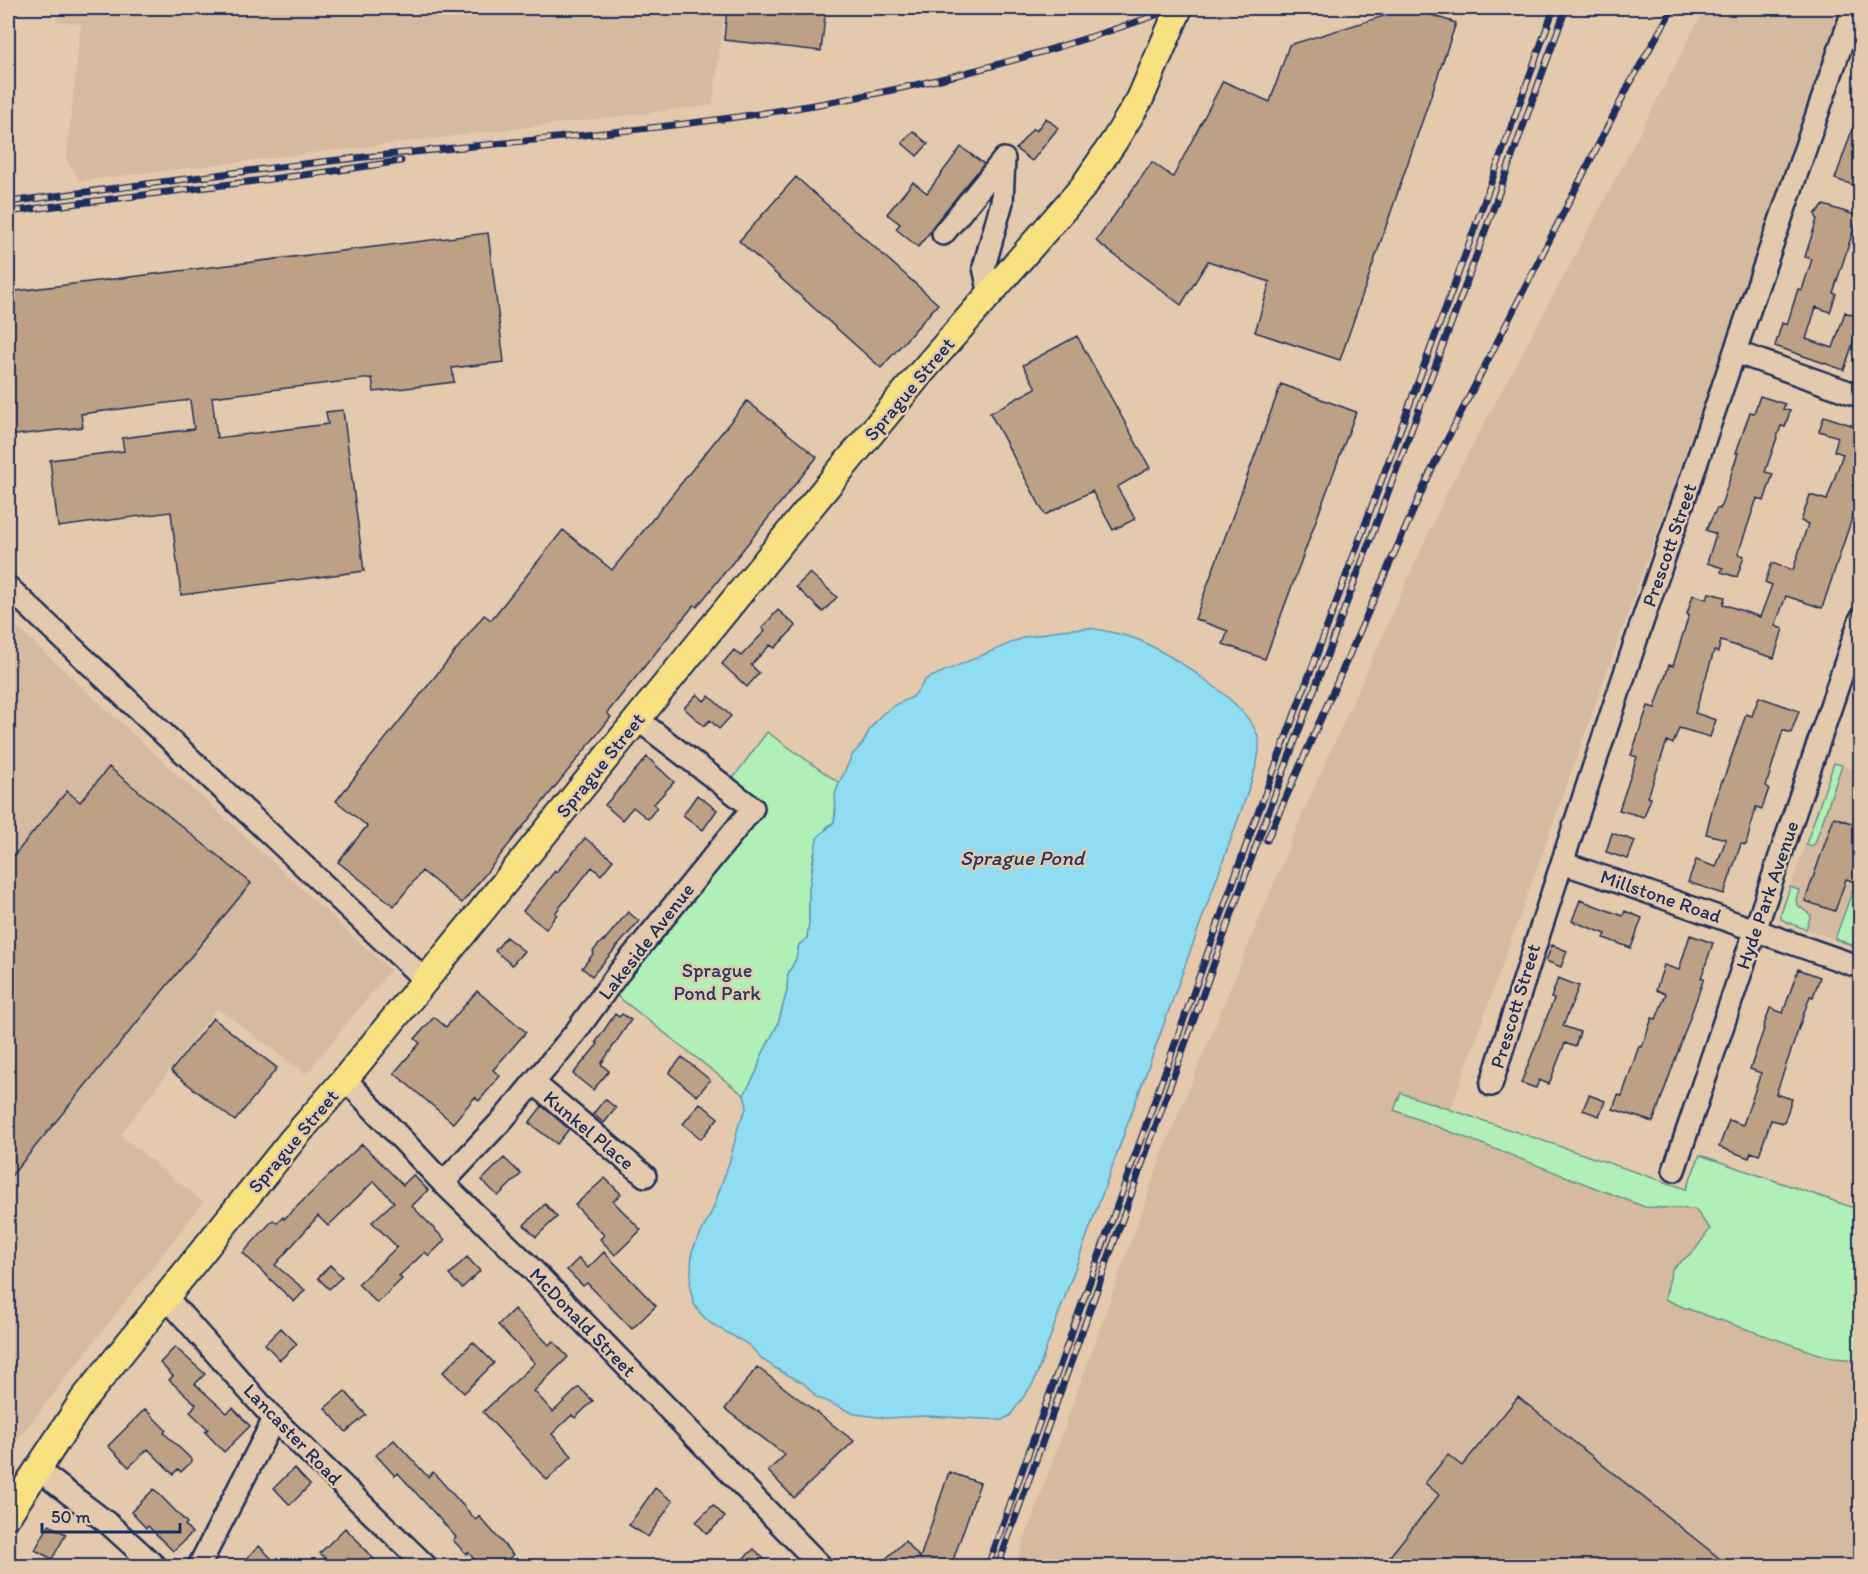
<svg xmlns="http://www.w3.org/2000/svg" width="1868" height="1574" font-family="Itim,sans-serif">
<rect width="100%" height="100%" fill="#e4c9ac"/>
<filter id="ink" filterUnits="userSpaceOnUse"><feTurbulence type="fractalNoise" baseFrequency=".0167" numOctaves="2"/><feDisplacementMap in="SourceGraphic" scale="12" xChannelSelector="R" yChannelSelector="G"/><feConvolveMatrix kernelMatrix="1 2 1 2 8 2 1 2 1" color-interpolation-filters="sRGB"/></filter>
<g filter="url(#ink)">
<path fill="#d5ba9f" d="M58 8H725L713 105 80 181 66 159 81 24 57 21Z
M1705 8H1844L1451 1109 1686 1189 1700 1155 1860 1209V1566H1015L1164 1149 1302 815 1446 494 1601 207Z
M8 619 390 970 306 1074 217 1008 120 1135 203 1202 8 1452Z
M1834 763 1860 772V948L1788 923 1781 919V914Z"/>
<path fill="#b0f0b7" stroke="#66908a" stroke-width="1.5" d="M767 732 839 783C835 796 836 809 834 822L827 827 814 853 809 889V923L807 938 799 945 796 959 788 974 787 991 778 1024 761 1057 757 1071 744 1095 616 995 764 807 731 781Z
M1834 763 1842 765 1815 843 1812 846 1806 844Z
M1790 887 1799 890 1796 900 1797 905 1811 915 1806 929 1788 923 1781 919V914Z
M1852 892 1860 895V948L1835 939Z
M1401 1093 1686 1189 1700 1155 1860 1210V1360L1833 1358 1816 1353 1685 1308 1665 1299 1672 1269 1695 1250 1710 1229 1695 1209 1645 1207 1394 1110Z"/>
<path fill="#90dcf1" stroke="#6197b6" stroke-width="1.5" d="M1090 628C1107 631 1123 634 1139 640 1171 655 1253 704 1259 741 1261 758 1249 787 1244 803L1034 1382 1010 1416 1002 1420 926 1416 886 1418 855 1414 816 1397 805 1384 775 1368 762 1359 749 1345 710 1323 700 1313 694 1304 690 1288 692 1251 713 1209 730 1160 739 1124 747 1107 744 1095 757 1071 761 1057 778 1024 787 991 788 974 796 959 799 945 807 938 809 923V889L817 838 834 822 836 811 835 794 839 783 853 754 863 743 870 729 881 715 897 704 913 697 926 679 1025 637C1036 636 1045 633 1055 631 1067 629 1079 629 1090 628Z"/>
<path fill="#bea184" stroke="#1b2f5e" stroke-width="1.5" d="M727 8H826L821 51 724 40Z
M1410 8 1456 23 1340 360 1255 332 1270 282 1208 261 1181 305 1096 241 1152 162 1173 177 1223 81 1270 102 1289 45Z
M1858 113 1860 114V187L1835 179Z
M1046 118 1058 128 1032 161 1016 149 1033 128 1036 131Z
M913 131 928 144 917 156 902 143Z
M961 147 984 164 933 226 930 232 918 247 896 229 900 224 887 214 913 182 927 193Z
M796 177 938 304 881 368 739 241Z
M1824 205 1858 216 1833 293 1836 294 1830 312 1816 307 1806 339 1833 348 1845 312 1860 318V336L1856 334 1844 370 1775 346 1782 323 1787 325 1798 289 1802 290 1812 259 1805 257 1817 219 1815 214Z
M488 233 504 362 452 368 454 382 374 392 372 378 212 397 217 438 328 424 326 412 343 410 364 571 181 595 171 512 58 527 50 460 124 451 122 438 194 429 190 400 81 414 83 427 8 436V292Z
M1077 336 1150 468 1117 487 1135 519 1113 530 1092 491 1045 515 990 413 1036 388 1023 365Z
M1281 384 1356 412 1265 659 1223 644 1228 631 1195 619Z
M1760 396 1785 404 1783 409 1790 411 1785 427 1781 426 1765 472 1773 474 1764 501 1757 498 1738 554 1744 556 1737 577 1721 572 1723 568 1707 563 1716 534 1706 530 1717 508 1720 509 1738 453H1736L1750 412 1754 413Z
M747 401 817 457 697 607 694 605 607 713 611 717 462 903 422 871 394 906 338 862 367 826 336 801 484 615 491 620 563 530 612 570Z
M1824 416 1860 428V494L1822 608 1786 596 1775 626 1783 629 1774 658 1721 641 1718 652 1714 651 1695 713 1716 720 1710 737 1679 728 1673 744 1667 741 1648 797 1651 798 1644 817 1619 810 1637 757 1631 755 1648 706 1655 708 1669 665 1673 666 1689 615 1687 614 1693 595 1707 599 1709 593 1725 597 1723 604 1760 617 1772 585 1765 582 1772 563 1793 570 1808 524 1801 521 1810 495 1827 500 1843 454 1834 451 1838 437 1819 431Z
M810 573 837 597 823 612 796 587Z
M778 610 796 626 775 648 770 645 751 665 759 673 747 687 722 664 734 650 741 656 765 631 762 628Z
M697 694 704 701 709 696 731 716 719 729 710 720 704 726 684 708Z
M1759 697 1799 711 1791 733 1783 730 1766 786 1769 788 1762 809 1756 807 1746 845 1741 844 1724 894 1688 882 1696 860 1716 867 1726 839 1706 834 1714 802 1722 781H1723L1746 714 1752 716Z
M647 757 674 782 654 804 657 807 648 819 633 807 622 820 605 805Z
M109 767 251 883 8 1180V863L67 791 80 802Z
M697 795 717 810 703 830 683 815Z
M1834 817 1860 826V884L1846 879 1835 911 1805 901Z
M1612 833 1635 841 1628 859 1606 852Z
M585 838 613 860 601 875 592 867 555 913 557 914 546 929 523 911 555 871 557 872Z
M1580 900 1623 916 1625 911 1642 918 1631 948 1604 938 1606 934 1572 921Z
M628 912 639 921 592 976 582 968 594 953 593 951 603 940 604 941Z
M1690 935 1713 943 1701 978H1704L1653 1122 1613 1109 1618 1095 1622 1096 1639 1046 1642 1047 1652 1018 1656 1019 1666 994 1656 990 1664 965 1679 970Z
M506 937 524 951 512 965 495 951Z
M1552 945 1567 951 1561 967 1546 961Z
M1798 969 1820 977 1813 997 1810 996 1776 1094 1792 1099 1784 1123 1771 1120 1759 1155 1751 1152 1749 1158 1719 1147 1729 1120 1743 1125 1761 1073 1750 1069 1764 1029 1763 1028 1770 1008 1783 1013Z
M1558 978 1579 986 1563 1026 1580 1032 1575 1047 1565 1043 1549 1084 1539 1080 1536 1088 1521 1083 1550 1009 1554 999 1551 998Z
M477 991 526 1032 493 1070 500 1076 479 1101 475 1097 453 1123 394 1073 420 1043 415 1039 434 1017 446 1027Z
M615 1014 619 1017 622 1014 631 1020 601 1064 609 1071 593 1090 573 1074 598 1044 596 1042Z
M213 1018 277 1068 235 1121 171 1071Z
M682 1057 710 1080 697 1096 669 1073Z
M1589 1095 1605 1101 1599 1116 1583 1110Z
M605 1099 616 1108 604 1123 593 1114Z
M700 1103 718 1118 701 1139 683 1124Z
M542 1106 569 1129 557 1144 529 1123Z
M362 1144 403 1185 413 1175 428 1190 412 1206 445 1240 429 1256 425 1252 399 1276 402 1279 377 1303 358 1284 397 1247 372 1222 394 1202 374 1181 328 1226 318 1216 275 1265 305 1290 294 1302 243 1253 273 1220 277 1223 283 1217 284 1219Z
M504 1158 521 1174 498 1196 482 1180Z
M605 1178 621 1194 613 1201 641 1230 615 1255 600 1239 604 1235 575 1205Z
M545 1204 557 1217 536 1237 524 1225Z
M604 1252 656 1306 632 1329 587 1283 583 1286 567 1270 579 1258 588 1268Z
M467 1257 480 1271 462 1288 449 1275Z
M330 1265 342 1277 329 1289 318 1278Z
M514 1309 549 1345 553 1341 568 1357 534 1391 553 1412 579 1387 593 1401 575 1418 572 1415 552 1434 572 1456 547 1480 483 1412 535 1363 498 1325Z
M281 1328 297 1344 280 1360 265 1344Z
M473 1342 494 1363 464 1393 443 1372Z
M175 1347 205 1374 195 1384 227 1413 233 1408 250 1426 224 1452 205 1432 208 1429 190 1412 196 1404 169 1380 173 1376 160 1363Z
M757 1367 854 1441 794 1498 768 1471 785 1455 725 1409Z
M345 1391 366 1415 346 1432 325 1408Z
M1518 1397 1729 1566H1382L1439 1495 1425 1483 1448 1455 1462 1466Z
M145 1409 166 1430 164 1433 191 1459 192 1461 181 1472 178 1469 173 1474 148 1449 129 1467 108 1446Z
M394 1440 428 1477 433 1472 476 1520 479 1516 513 1555 500 1566H480L468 1552 466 1554 453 1540 456 1537 398 1473 395 1476 376 1455Z
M294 1468 310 1485 290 1505 274 1488Z
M949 1472 980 1483 951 1566H878L905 1541 920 1558Z
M655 1488 673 1501 648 1537 629 1525Z
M154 1489 187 1523 185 1525 192 1533 173 1551 148 1526 146 1528 131 1512Z
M713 1505 725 1517 707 1534 696 1522Z
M49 1525 66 1534 52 1559 35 1550Z
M345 1528 362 1545 361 1546 381 1566H333L320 1553Z
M259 1546 279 1566H238Z
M754 1549 771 1566H735Z"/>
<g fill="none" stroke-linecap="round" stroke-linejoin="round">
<g stroke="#1b2f5e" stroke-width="26">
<path id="minor" d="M943 234 1004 159 1002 202 984 267 990 295
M1735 352 1860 396
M8 587 425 980
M1562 863C1662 896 1761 933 1860 967
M345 1079 443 1183 526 1263 821 1566
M534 1083 645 1176
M1491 1085C1604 723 1730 366 1854 8
M1674 1170 1860 620
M443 1183 504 1118 575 1033 617 975 753 808 637 719
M165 1296 274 1419 426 1566
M37 1469 110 1525 155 1566
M199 1566 274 1419"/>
</g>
<g stroke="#1b2f5e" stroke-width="30">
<path id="major" d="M8 1515 83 1400 293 1139 345 1079 787 535 919 375 1083 187 1115 140 1140 99 1179 8"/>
</g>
<use href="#minor" stroke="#e4c9ac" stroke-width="21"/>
<use href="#major" stroke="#f9e181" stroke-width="26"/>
<g stroke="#1b2f5e" stroke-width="7">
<path id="rail" d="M8 202C130 187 252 169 375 156 543 138 712 127 878 93 979 72 1079 43 1176 8
M8 212 327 172 401 161
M1267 840 1430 473 1629 85 1673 8
M988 1566 1252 829 1457 277 1554 8
M998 1566 1261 832 1467 281 1566 8"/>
</g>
<use href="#rail" stroke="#e4c9ac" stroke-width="4.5" stroke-dasharray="14" stroke-linecap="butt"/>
</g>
</g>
<g text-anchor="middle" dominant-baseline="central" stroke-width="5" stroke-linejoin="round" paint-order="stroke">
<g font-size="20" fill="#1b2f5e" stroke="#e4c9ac">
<text transform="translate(909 389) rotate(-50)">Sprague Street</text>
<text transform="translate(1669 545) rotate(-71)">Prescott Street</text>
<text transform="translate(600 765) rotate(-51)">Sprague Street</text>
<text transform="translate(1767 895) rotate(-71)">Hyde Park Avenue</text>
<text transform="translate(1661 896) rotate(19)">Millstone Road</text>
<text transform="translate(646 941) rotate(-52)">Lakeside Avenue</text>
<text transform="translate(1515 1006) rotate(-73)">Prescott Street</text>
<text transform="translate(589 1130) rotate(40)">Kunkel Place</text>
<text transform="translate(293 1141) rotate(-50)">Sprague Street</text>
<text transform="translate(583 1322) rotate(46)">McDonald Street</text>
<text transform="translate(293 1434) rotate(46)">Lancaster Road</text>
</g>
<g font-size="20" fill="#223962" stroke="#e4c9ac">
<text x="717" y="970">Sprague<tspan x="717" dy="23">Pond Park</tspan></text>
</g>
<g font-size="21" font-style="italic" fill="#213865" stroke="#e4c9ac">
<text x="1022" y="857">Sprague Pond</text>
</g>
</g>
<rect width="1868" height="1574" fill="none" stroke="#e4c9ac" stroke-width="30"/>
<rect x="15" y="15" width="1838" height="1544" fill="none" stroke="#1b2f5e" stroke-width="2" filter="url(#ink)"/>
<path d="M42 1523v9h138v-9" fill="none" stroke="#1b2f5e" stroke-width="3"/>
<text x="51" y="1523" font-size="18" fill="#1b2f5e" stroke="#e4c9ac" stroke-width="4.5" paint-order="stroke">50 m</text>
</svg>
